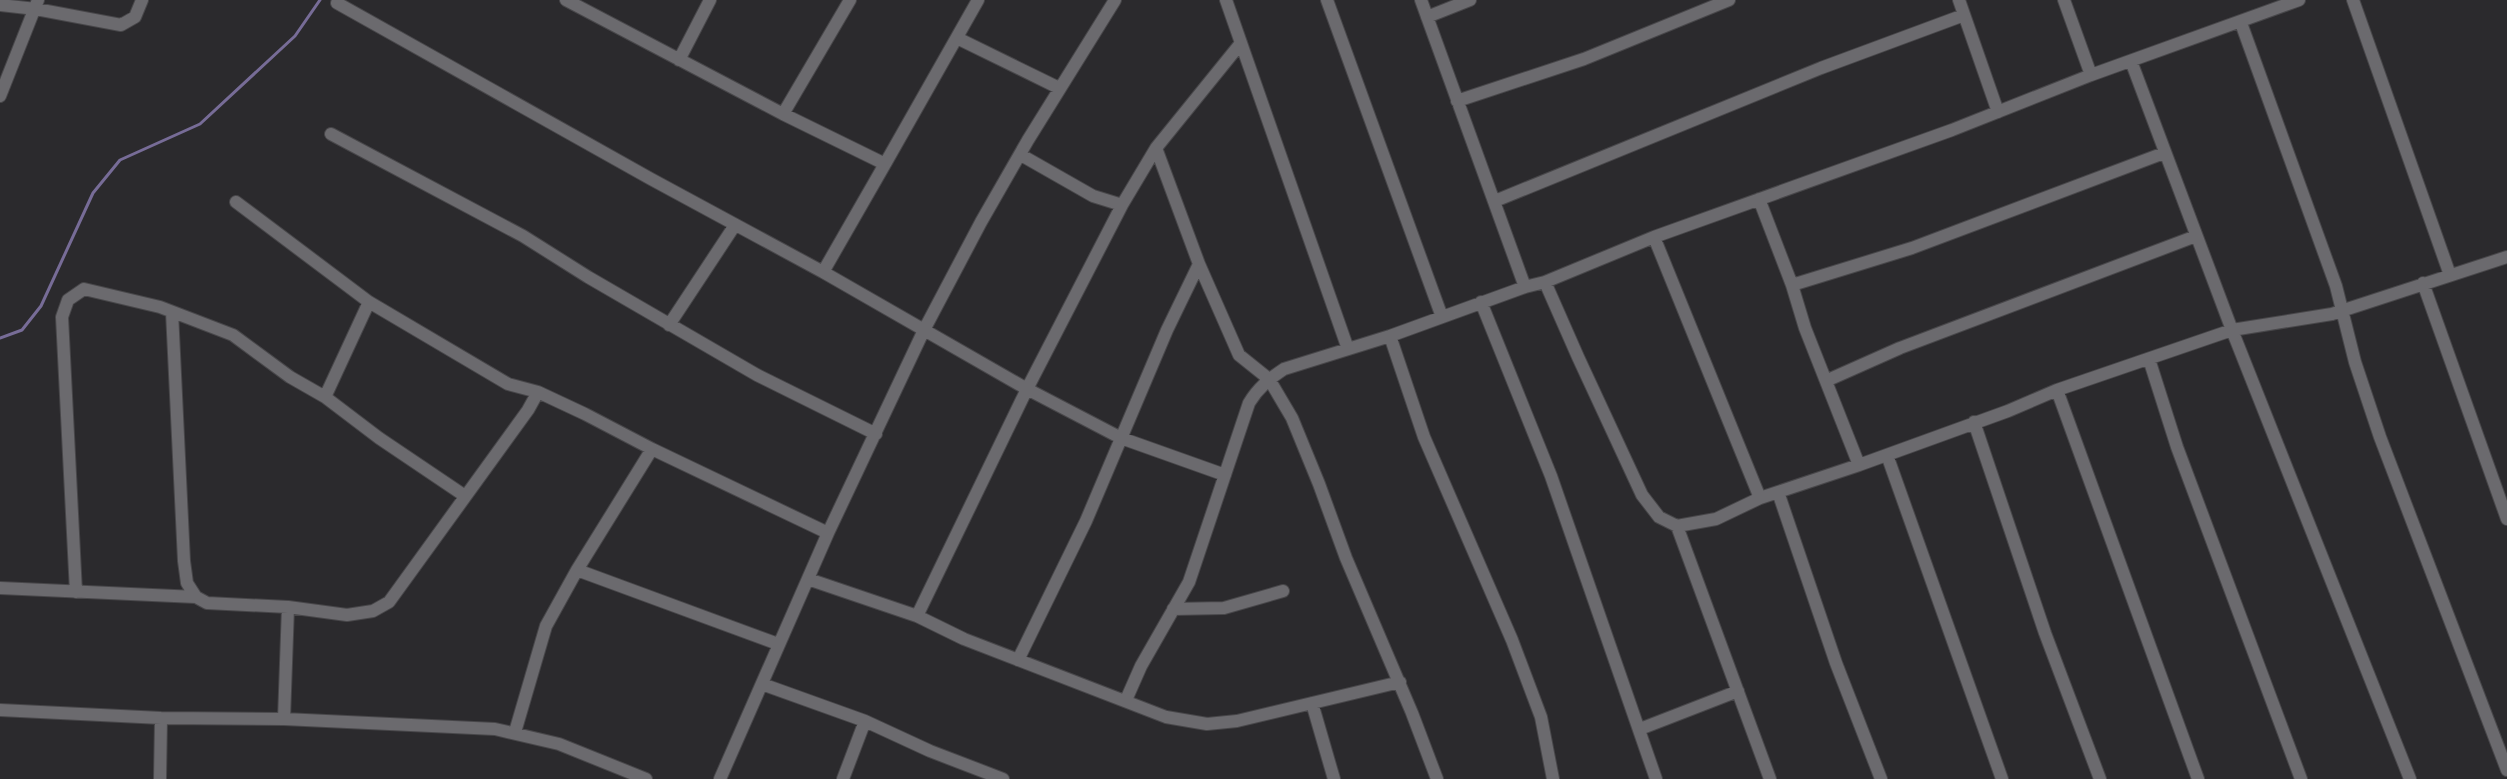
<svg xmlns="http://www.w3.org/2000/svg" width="2507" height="779" font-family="Cabin,sans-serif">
<rect width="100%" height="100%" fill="#2b2a2d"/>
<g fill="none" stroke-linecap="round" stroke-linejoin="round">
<path stroke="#776c97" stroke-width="3" d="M0 338 22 330 41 306 93 193 120 160 200 124 295 36 320 0"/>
<g stroke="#48474a" stroke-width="14">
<path id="street" d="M566 0 783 114 885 164 823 272
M1226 0 1348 349
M1327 0 1442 317
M1421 0 1525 287
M1959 0 1998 112
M2064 0 2091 75
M2353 0 2450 275
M337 3 651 179 823 272 1027 389 1121 438 1225 475
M0 5 36 9 121 25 135 17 142 0
M1427 17 1470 0
M2241 23 2336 286 2355 362 2380 437 2507 770
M957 38 1059 88
M1241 43 1156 148 1199 264 1239 355 1269 379 1292 418 1319 484 1346 558 1412 713 1437 779
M679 60 710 0
M0 96 38 0
M1457 101 1584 59 1729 0
M783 114 850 0
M331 134 523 236 588 277 757 375 876 434
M1021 155 1093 196 1122 205
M885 164 978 0
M1759 199 1792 285 1805 328 1859 465
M1495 201 1821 68 1964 15
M236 202 369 302 508 384 538 392 585 414 652 449 828 533
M1654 237 1760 498
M1545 282 1578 357 1642 495 1659 517 1677 526 1716 519 1760 498 1859 465 2008 411 2057 390 2232 330 2131 61
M2423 283 2507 519
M1792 285 1912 248 2164 153
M1481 302 1551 476 1656 779
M172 312 184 561 187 583 196 597 207 603 288 607 347 615 373 611 389 602 528 410 538 392
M669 325 735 225
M1390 336 1424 437 1512 640 1541 717 1553 779
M2149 359 2177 447 2301 779
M1828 380 1900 348 2196 236
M2057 390 2198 779
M325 397 369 302
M1974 422 2045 633 2100 779
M1887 455 2002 779
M1778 492 1836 663 1881 779
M1677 526 1770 779
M577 570 778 644
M808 579 917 616 964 639 1166 717 1207 724 1237 721 1400 682
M0 588 196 597
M76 592 62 317 68 300 84 289 160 307 233 335 290 377 325 397 379 438 465 496
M1173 609 1224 608 1283 591
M917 616 1027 389 1122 205 1156 148
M1018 660 1086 521 1167 330 1199 264
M762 684 865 721 930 751 1003 779
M1126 700 1141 666 1189 582 1249 403C1258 388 1269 379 1284 369L1390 336 1525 287 1545 282 1654 237 1952 130 2091 75 2299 0
M1312 703 1334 779
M0 710 161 718 284 719 495 729 559 744 646 779
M284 719 288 607
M1640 729 1738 691
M515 732 546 626 577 570 652 449
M160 779 161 718
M720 779 828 533 924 330 981 222 1028 140 1115 0
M843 779 865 721
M2410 779 2232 330 2332 314 2507 257"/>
</g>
<use href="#street" stroke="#6b6a6e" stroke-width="12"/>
</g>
</svg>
